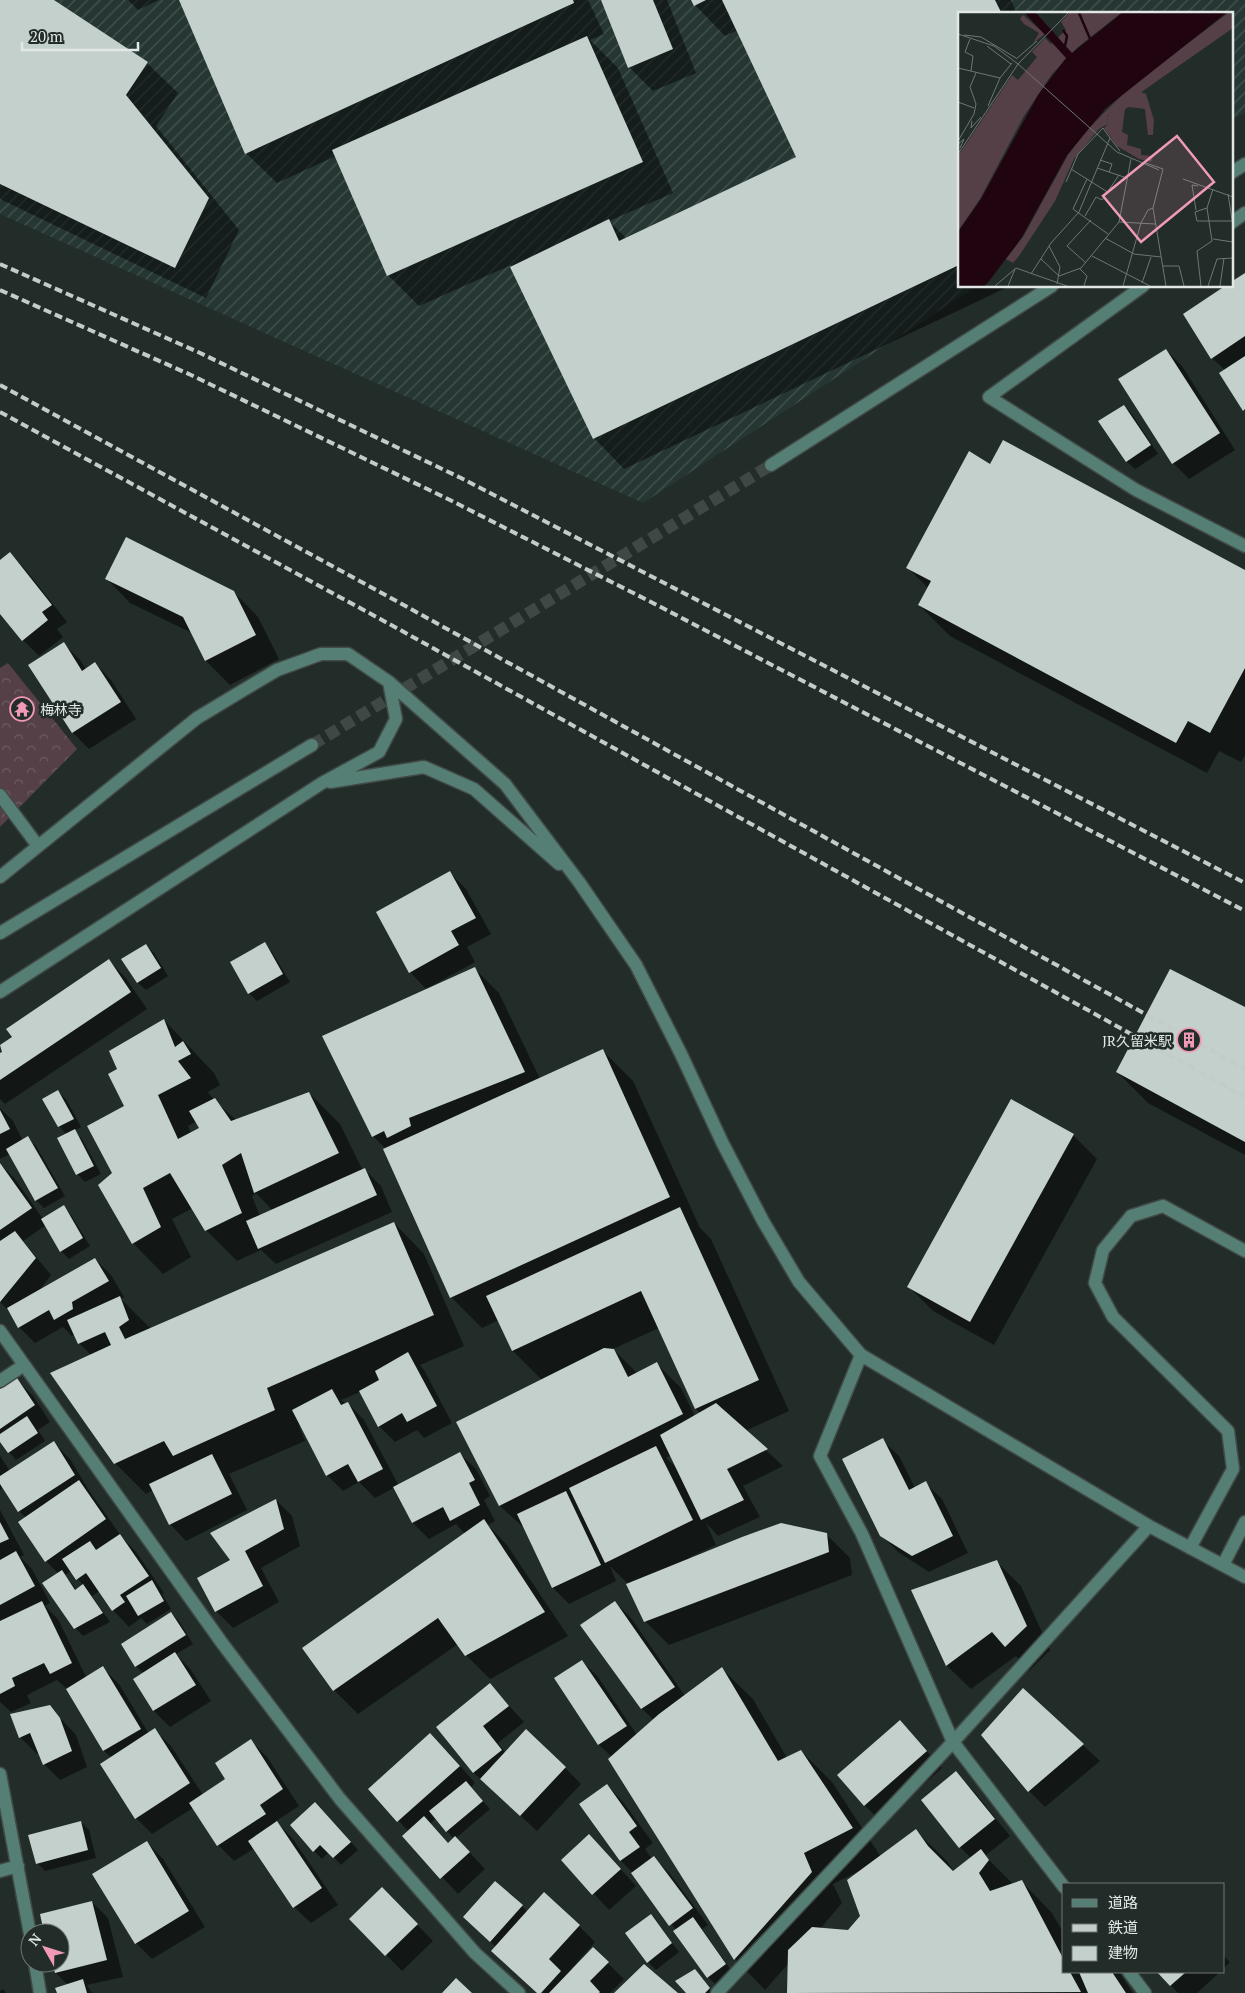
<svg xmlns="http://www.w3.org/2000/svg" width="1245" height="1993" font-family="'PT Serif','Noto Sans JP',serif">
<defs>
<pattern id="industrial-furrows" width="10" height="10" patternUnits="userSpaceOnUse" patternTransform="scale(1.25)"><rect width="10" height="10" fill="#263733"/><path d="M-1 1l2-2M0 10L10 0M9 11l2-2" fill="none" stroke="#455451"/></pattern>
<pattern id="forest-crowns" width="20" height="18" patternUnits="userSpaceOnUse" patternTransform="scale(1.25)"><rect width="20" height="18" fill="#564047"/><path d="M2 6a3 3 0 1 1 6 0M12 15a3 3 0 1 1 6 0" fill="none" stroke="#6e5c62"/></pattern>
</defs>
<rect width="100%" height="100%" fill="#222c29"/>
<path fill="url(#industrial-furrows)" d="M0 0H1245V112L1231 121V14H959V286H977L643 503 0 214Z"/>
<path fill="url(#forest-crowns)" d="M8 663 77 749 0 827V668Z"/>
<path fill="#0007" fill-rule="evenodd" d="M0 0H51L147 63 178 93 156 126 239 230 206 298 0 199Z
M128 0H159L138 10Z
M180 0H588L604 34 590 40 618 68 673 193 609 221 627 239 798 158 738 30 725 36 695 5 692 0H1011L1017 14H959V286H1010L624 469 594 438 511 265 419 306 388 275 336 156 277 183 246 153Z
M602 0H667L696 73 653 91 629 67Z
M1245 274V411L1225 370 1212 358 1231 286Z
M1166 350 1182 366 1235 450 1189 479 1173 463Z
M1124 406 1132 414 1158 454 1135 469 1127 462Z
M991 465 1245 571V755L1241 762 1219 751 1207 773 950 636 919 605 928 588 908 568Z
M10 554 26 570 67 622 57 629 63 637 39 656 23 640 0 612V562Z
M107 579 234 592 258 617 279 659 230 685 206 661 192 633 130 603Z
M64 644 80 660 86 669 95 663 111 680 136 719 89 749 73 733 30 665Z
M450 873 466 889 491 934 467 947 475 962 426 989 410 972Z
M264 944 272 952 290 982 257 1001 249 993Z
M146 945 154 953 168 976 146 990 138 983Z
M109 961 125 977 147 1009 5 1104 0 1099V1054L4 1052 0 1046 14 1037Z
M475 969 499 993 540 1079 602 1050 633 1081 700 1228 711 1239 789 1411 745 1431 783 1466 743 1486 760 1517 718 1536 706 1523 716 1545 690 1557 691 1559 826 1534 850 1558 852 1575 669 1645 645 1621 628 1584 610 1566 616 1581 569 1604 553 1588 525 1529 500 1506 458 1422 542 1380 513 1351 499 1320 482 1328 451 1297 386 1149 373 1136ZM659 1328 696 1409 700 1413 695 1416 681 1388 657 1364 637 1373 613 1349ZM671 1455 677 1468 666 1458Z
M1245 1009V1155L1148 1103 1117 1072Z
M164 1020 214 1073 220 1085 208 1092 214 1100 236 1120 309 1093 340 1124 363 1171 365 1170 381 1186 392 1212 276 1264 261 1250 237 1261 206 1230 193 1208 172 1219 191 1257 163 1274 133 1243 114 1173 126 1107 119 1070ZM197 1121 201 1128 191 1133 188 1126ZM256 1193 273 1211 260 1216 252 1196Z
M58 1092 66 1099 81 1127 74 1131 82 1139 101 1174 85 1182 77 1174 67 1135 59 1126 44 1099Z
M0 1108 13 1121 23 1141 28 1138 36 1146 65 1196 44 1208 36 1200 10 1154 0 1159Z
M1073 1135 1097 1159 994 1345 933 1311 909 1287Z
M0 1164 15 1179 43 1219 64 1207 71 1215 90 1246 69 1259 61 1251 46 1225 23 1241 51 1275 39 1291 95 1259 111 1275 124 1297 121 1299 151 1329 394 1223 424 1254 464 1346 420 1365 424 1370 452 1423 424 1438 417 1430 395 1442 379 1426 360 1392 341 1400 346 1404 348 1403 364 1420 399 1486 459 1453 476 1469 490 1496 484 1500 495 1521 488 1525 507 1545 568 1636 490 1679 466 1655 458 1644 358 1714 334 1690 465 1534 456 1524 429 1539 413 1523 394 1488 375 1498 359 1482 343 1491 327 1475 301 1425 299 1426 305 1441 229 1474 247 1510 186 1541 170 1524 153 1490 146 1494 115 1463 91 1355 79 1343 75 1334 72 1336 63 1327 35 1343 19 1327 11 1313 0 1302Z
M17 1380 33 1396 50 1422 38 1430 45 1441 16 1460 0 1442V1391Z
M882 1440 899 1456 915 1488 925 1483 942 1499 968 1553 929 1572 898 1552 881 1535Z
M54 1443 70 1459 90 1492 121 1536 136 1552 164 1593 162 1594 171 1609 147 1624 141 1618 129 1627 113 1610 100 1591 92 1596 110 1622 83 1636 75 1628 59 1574 46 1561 26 1518 19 1511 4 1487 0 1490V1456L10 1471ZM71 1571 83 1585 77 1590 65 1575Z
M276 1500 292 1516 300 1546 261 1568 279 1602 233 1628 216 1611 198 1578 232 1560Z
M0 1510 24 1555 20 1557 32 1569 50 1603 45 1606 58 1619 86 1677 103 1668 119 1684 149 1734 155 1730 171 1746 203 1795 227 1779 251 1741 267 1757 299 1806 276 1821 293 1839 338 1905 311 1923 294 1907 255 1848 234 1861 218 1845 193 1808 152 1834 136 1818 112 1758 104 1751 68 1690 57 1680 27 1695 31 1703 11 1712 0 1702Z
M997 1562 1021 1586 1050 1650 1030 1670 1016 1656 971 1689 947 1666 912 1591Z
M615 1602 631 1618 685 1696 722 1669 753 1699 787 1758 801 1751 832 1782 881 1857 916 1831 947 1861 954 1872 971 1858 960 1847 955 1773 972 1789 1010 1836 985 1856 1014 1885 1022 1882 1052 1913 1064 1934V1972H1119L1133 1993H789V1963L765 1990 735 1959 612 1757 599 1745 556 1679 582 1661 598 1677 637 1735 654 1720 642 1709 582 1625ZM859 1871 862 1917 848 1931 820 1929 842 1903 833 1884Z
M171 1613 179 1621 193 1644 176 1654 191 1670 211 1701 170 1727 154 1711 135 1679 144 1674 136 1666 123 1644Z
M490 1685 524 1722 498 1743 506 1753 565 1768 581 1784 537 1831 474 1773 437 1727Z
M1024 1690 1100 1761 1045 1807 1029 1791Z
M49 1706 76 1735 87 1767 60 1780 44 1764 39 1753 37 1754 21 1738 12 1714Z
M900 1722 942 1768 881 1821 864 1805Z
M447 1751 475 1783 471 1787 490 1809 456 1838 485 1869 458 1894 404 1836 409 1832 370 1789ZM436 1818 454 1839 449 1844 430 1824Z
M607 1785 623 1802 653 1843 645 1849 652 1859 654 1858 670 1874 708 1925 702 1929 733 1973 716 1985 708 1977 676 1930 633 1873 621 1861 581 1804Z
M323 1811 358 1850 341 1865 329 1852 322 1859 314 1851Z
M81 1822 89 1830 96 1858 45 1871 37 1863Z
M147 1842 163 1859 205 1927 152 1959 136 1943Z
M605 1852 636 1886 609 1910 563 1860Z
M495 1882 528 1912 579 1926 595 1942 572 1968 573 1969 593 1949 624 1979 610 1993H537L496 1947 481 1933Z
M382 1889 433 1941 402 1971 351 1919Z
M92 1902 108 1918 123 1977 87 1985 92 1993H58L68 1985 56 1973 53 1963H60V1933H46Z
M651 1916 679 1952 656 1970 648 1962Z
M1224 1956 1230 1962 1224 1968Z
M1158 1972H1220L1197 1993H1178Z
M703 1979 714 1993H688Z
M3 1989 6 1993H0V1991Z"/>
<path fill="#c4d0cc" d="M0 0H54L148 62 126 95 209 198 175 268 0 184Z
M179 0H573L574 3 245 154Z
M601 0H653L673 49 628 68Z
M691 0H706L694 6Z
M722 0H995L1002 14H959V265L593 439 510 267 609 219 619 241 796 157Z
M587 36 643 162 387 276 332 150Z
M1245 273V336L1211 359 1183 314 1225 286H1231V282Z
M1166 349 1220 433 1172 464 1118 379Z
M1245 356V409L1243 411 1219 373Z
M1124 405 1151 445 1126 462 1098 421Z
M1003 440 1245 570V668L1210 733 1188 721 1176 743 918 605 931 581 906 568 969 451 990 464Z
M126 537 234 591 256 635 205 661 183 617 105 579Z
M10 552 52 605 42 612 48 620 22 641 0 614V560Z
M64 642 82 671 95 662 121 702 72 733 28 665Z
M450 871 476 918 451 931 459 945 409 973 376 912Z
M265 942 283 974 248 994 230 962Z
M146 944 161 968 137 983 121 959Z
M109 959 131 992 0 1080V1053L2 1052 0 1045 12 1037 6 1029Z
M475 967 525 1072 409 1118 411 1126 387 1138 384 1131 372 1137 322 1036Z
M1170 969 1245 1007V1142L1116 1072Z
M164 1019 175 1047 183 1041 191 1054 178 1061 191 1078 158 1095 178 1139 199 1128 189 1111 215 1098 231 1121 309 1092 339 1153 254 1193 241 1153 222 1165 242 1213 205 1231 170 1173 143 1188 161 1227 132 1244 98 1185 112 1173 87 1126 124 1106 108 1074 117 1069 109 1051Z
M603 1049 670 1197 450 1298 383 1149Z
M58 1090 74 1119 58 1127 42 1099Z
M1011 1099 1074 1134 970 1322 907 1287Z
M0 1110 10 1129 0 1134Z
M75 1129 94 1166 76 1175 57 1138Z
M28 1136 58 1188 35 1201 6 1149Z
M0 1163 32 1208 0 1230Z
M365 1168 377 1195 258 1249 246 1221Z
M64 1205 83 1238 60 1252 41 1219Z
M680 1207 759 1380 695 1409 641 1291 512 1351 486 1296Z
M394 1222 434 1315 267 1388 275 1410 173 1456 164 1441 114 1464 50 1373 111 1345 105 1332 78 1344 67 1320 120 1296 129 1320 119 1327 125 1339Z
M15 1231 36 1258 0 1302V1241Z
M95 1258 109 1281 72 1302 73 1309 54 1320 49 1310 18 1328 7 1308Z
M604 1348 614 1349 628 1377 657 1362 683 1414 499 1506 456 1422Z
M408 1352 437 1406 407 1422 402 1413 378 1427 359 1391 379 1380 375 1371Z
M17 1378 35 1405 0 1429V1389Z
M332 1389 341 1405 348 1402 383 1469 358 1482 348 1464 326 1476 292 1410Z
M716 1403 768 1449 727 1469 744 1500 701 1520 660 1435Z
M27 1416 38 1433 8 1453 0 1442V1434Z
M883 1438 909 1490 926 1481 953 1536 912 1556 880 1536 842 1459Z
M54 1441 75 1475 18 1512 0 1484V1476Z
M656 1446 693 1520 605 1563 569 1488Z
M460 1452 475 1480 469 1483 480 1505 450 1521 443 1507 412 1523 393 1487Z
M212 1454 232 1494 169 1525 149 1484Z
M79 1480 106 1519 45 1562 18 1522Z
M566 1491 601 1565 552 1588 517 1514Z
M276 1499 284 1529 245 1551 263 1586 215 1612 197 1578 230 1560 210 1533Z
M484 1519 545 1612 465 1656 438 1618 333 1691 302 1648Z
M0 1522 9 1539 0 1543Z
M781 1523 827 1533 829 1552 644 1622 626 1584 742 1537Z
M120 1534 149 1576 120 1595 125 1602 112 1611 86 1573 76 1580 62 1559 90 1541 96 1550Z
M16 1551 35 1586 0 1605V1560Z
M997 1560 1027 1626 1005 1647 992 1632 946 1666 911 1590Z
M62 1570 75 1590 83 1584 103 1613 74 1629 42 1583Z
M152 1580 164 1601 138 1616 126 1596Z
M42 1601 72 1663 50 1674 44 1663 12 1678 15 1686 0 1694V1621Z
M615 1601 675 1687 641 1709 580 1625Z
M171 1612 186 1635 135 1667 121 1644Z
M175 1652 196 1685 153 1711 133 1679Z
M582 1660 627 1726 598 1745 554 1678Z
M103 1666 141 1729 103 1751 66 1689Z
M722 1667 778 1761 801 1750 853 1828 804 1853 812 1872 734 1960 608 1759 659 1714Z
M490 1683 509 1706 483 1726 502 1750 473 1773 436 1727Z
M1023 1688 1084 1744 1028 1792 981 1735Z
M50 1705 60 1718 72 1751 43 1765 30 1733 19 1738 10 1714Z
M900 1720 927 1751 864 1806 837 1775Z
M155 1728 190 1783 135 1819 100 1764Z
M526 1729 566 1767 520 1816 480 1779Z
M430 1733 460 1766 397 1822 368 1789Z
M251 1739 283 1789 260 1805 266 1814 217 1846 189 1803 225 1779 215 1763Z
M956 1771 995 1819 959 1848 921 1800Z
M466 1781 483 1801 446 1832 429 1811Z
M607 1784 637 1826 629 1832 640 1847 620 1861 579 1804Z
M315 1802 351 1842 333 1858 320 1845 313 1852 290 1825Z
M424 1816 448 1843 455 1836 470 1852 440 1879 402 1836Z
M81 1821 88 1850 36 1864 28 1835Z
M277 1821 322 1888 293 1908 248 1841Z
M916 1829 928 1846 953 1871 981 1849 989 1860 979 1873 990 1891 1022 1880 1064 1960V1972H1070L1081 1992 787 1993 788 1950 812 1927 848 1930 860 1916 847 1880Z
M589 1834 621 1869 592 1895 561 1860Z
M147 1841 189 1911 135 1944 92 1874Z
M654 1856 693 1908 669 1926 631 1873Z
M495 1881 523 1905 490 1942 463 1917Z
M382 1887 418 1924 385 1956 349 1919Z
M544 1892 580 1925 549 1959 561 1971 541 1993H537L491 1951Z
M92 1901 107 1960 55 1973 52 1963H60V1933H44L40 1914Z
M651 1914 672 1943 647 1963 625 1933Z
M693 1917 726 1964 707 1978 673 1931Z
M593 1947 609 1962 590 1981 600 1992 599 1993H549Z
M644 1964 678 1993H614Z
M695 1969 710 1988 705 1993H686L675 1981Z
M1079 1972H1112L1126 1993H1088Z
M1157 1972H1186L1170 1986Z
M456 1978 472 1993H442Z
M83 1979 87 1993H57L55 1988Z"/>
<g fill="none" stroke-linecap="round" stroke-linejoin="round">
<path stroke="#3f4845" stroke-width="12" stroke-dasharray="12 6" stroke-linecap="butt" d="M312 745 771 465"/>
<g stroke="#414a47" stroke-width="15">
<path id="minor" d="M1231 173 1245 164
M1231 223 1245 213
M1143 286 989 397 1136 490 1245 546
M771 465 1052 286
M330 782 424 767 474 789 559 864
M0 795 38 846
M0 877 197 718 277 670 321 654H348L389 682 505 784 579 882 636 965 681 1054 722 1142 763 1221 799 1282 861 1355 1149 1526 1245 1577
M0 933 312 745
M0 992 322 783 379 752 396 719 389 682
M0 1331 222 1643 340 1799 475 1953 519 1993
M861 1355 820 1456 862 1534 953 1742 1064 1887
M0 1381 24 1365
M1190 1548 1233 1469 1228 1431 1113 1317 1095 1283 1103 1250 1131 1216 1163 1206 1245 1251
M1223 1565 1245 1522
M0 1774 30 1934
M0 1871 18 1866
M35 1963 40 1993
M1129 1972 1145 1993
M717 1993 953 1742 1149 1526"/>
</g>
<use href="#minor" stroke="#557f74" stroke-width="12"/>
<path stroke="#c4ccca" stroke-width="4" stroke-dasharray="8 4" stroke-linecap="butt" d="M0 264 198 352 461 478 1245 883
M0 290 191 375 450 500 651 602 1245 911
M0 385 400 603 1245 1069
M0 412 393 626 1245 1097"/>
</g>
<defs>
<g id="temple-ring" transform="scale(1.25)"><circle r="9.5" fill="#222c29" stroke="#f09ab6" stroke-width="1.5"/><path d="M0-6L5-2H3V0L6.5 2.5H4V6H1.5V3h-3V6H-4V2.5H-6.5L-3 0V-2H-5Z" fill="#f09ab6"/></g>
<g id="building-ring" transform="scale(1.25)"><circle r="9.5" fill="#222c29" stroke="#f09ab6" stroke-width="1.5"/><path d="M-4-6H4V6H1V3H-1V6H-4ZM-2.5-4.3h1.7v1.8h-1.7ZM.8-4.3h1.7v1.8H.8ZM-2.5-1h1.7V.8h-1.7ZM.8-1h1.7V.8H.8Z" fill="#f09ab6"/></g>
</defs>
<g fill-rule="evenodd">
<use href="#temple-ring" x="22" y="709"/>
<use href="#building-ring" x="1189" y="1040"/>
</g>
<g text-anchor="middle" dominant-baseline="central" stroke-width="5" stroke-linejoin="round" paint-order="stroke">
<g font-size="14" fill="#e1e8e6" stroke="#222c29" text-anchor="start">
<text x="40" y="709">梅林寺</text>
<text x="1172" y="1040" text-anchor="end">JR久留米駅</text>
</g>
</g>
<g transform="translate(958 12)">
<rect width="275" height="275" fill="#222c29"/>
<path d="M111 1H163L120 35 94 62 66 104 22 187 0 219V144L54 63 60 68 79 45 74 40 87 26 93 32 108 18 103 10ZM270 1H275V16L149 104 150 112 141 117 116 147 97 189 61 244 55 251 48 247 65 225 110 143 130 117 171 76ZM65 3 87 22 75 31 81 21 66 12 62 7Z" fill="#564047"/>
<path d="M183 80 188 82 196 108 195 123H190L187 97 171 95 167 97 164 120 170 123 169 133 183 137V143L195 144 193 150 181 147 159 134 146 116 150 112 149 105 157 96Z" fill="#564047"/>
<path d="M67 1H78L114 41 164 1H268L148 96 109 143 64 225 32 268 26 274H0V220L23 187 80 83 108 46Z" fill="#200510"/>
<path fill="none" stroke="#200510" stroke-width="2.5" d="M121 1 133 29M105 18 109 24 107 34"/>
<path fill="none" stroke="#6e7775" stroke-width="1" d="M110 1 60 52 159 140 201 158M0 22 36 34 60 52 0 142M6 23 23 25 58 46M12 27 7 40 15 44 13 59M29 34 53 52M58 47 79 29M0 56 42 66M0 90 16 96M30 94 42 66 54 51M14 109 13 116 23 105M152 126 162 139M0 129 16 102 18 92 12 75 18 61M0 132 6 127 2 136M142 148 154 152 151 160M185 150 205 157 195 196 208 274M139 156 169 166M113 157 151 181M129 167 115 197 150 222M225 167 275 185M270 182 275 214M249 196 237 200 239 209H252M238 198 234 173 240 174M127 204 138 185 144 188 161 163M252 209H275M161 210 197 212M147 226 176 242 203 245M255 227 275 230M91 234 102 255 99 272M134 244 192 274M83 247 101 264 123 256 161 210 173 147M128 251 109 234 133 208M205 254H221L226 274M122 257 129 264 126 274M73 262 93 231 121 200 152 126 145 116 120 142 108 170M184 271 193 245M37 274 58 256 109 274M50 274 57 257M165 274 183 211 190 198 195 196M243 274 239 239 254 229 249 196 255 177M250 274 259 247 275 246M262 274 266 246"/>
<path fill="#f09ab6" fill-opacity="0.15" stroke="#f09ab6" stroke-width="2.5" d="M219 124 256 170 183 230 145 184Z"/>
<rect width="275" height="275" fill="none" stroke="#e1e8e6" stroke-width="2.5"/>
</g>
<rect x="1062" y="1883" width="162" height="90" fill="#222c29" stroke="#6e7775"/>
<rect x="1072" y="1899" width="25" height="8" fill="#557f74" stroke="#6e7775"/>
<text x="1108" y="1908" font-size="15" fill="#e1e8e6">道路</text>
<rect x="1072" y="1924" width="25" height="8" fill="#c4ccca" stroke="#6e7775"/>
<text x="1108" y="1933" font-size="15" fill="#e1e8e6">鉄道</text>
<rect x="1072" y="1946" width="25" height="15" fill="#c4d0cc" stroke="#6e7775"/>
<text x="1108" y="1958" font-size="15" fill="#e1e8e6">建物</text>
<g transform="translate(45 1948) rotate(309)"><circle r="24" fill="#222c29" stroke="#6e7775"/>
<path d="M0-4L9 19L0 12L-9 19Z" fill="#f09ab6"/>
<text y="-8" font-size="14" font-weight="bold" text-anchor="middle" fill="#e1e8e6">N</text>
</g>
<path d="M22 42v8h116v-8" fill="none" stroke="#e1e8e6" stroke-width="2.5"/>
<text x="30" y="42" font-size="15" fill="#e1e8e6" stroke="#222c29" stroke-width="4" paint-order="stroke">20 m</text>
</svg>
